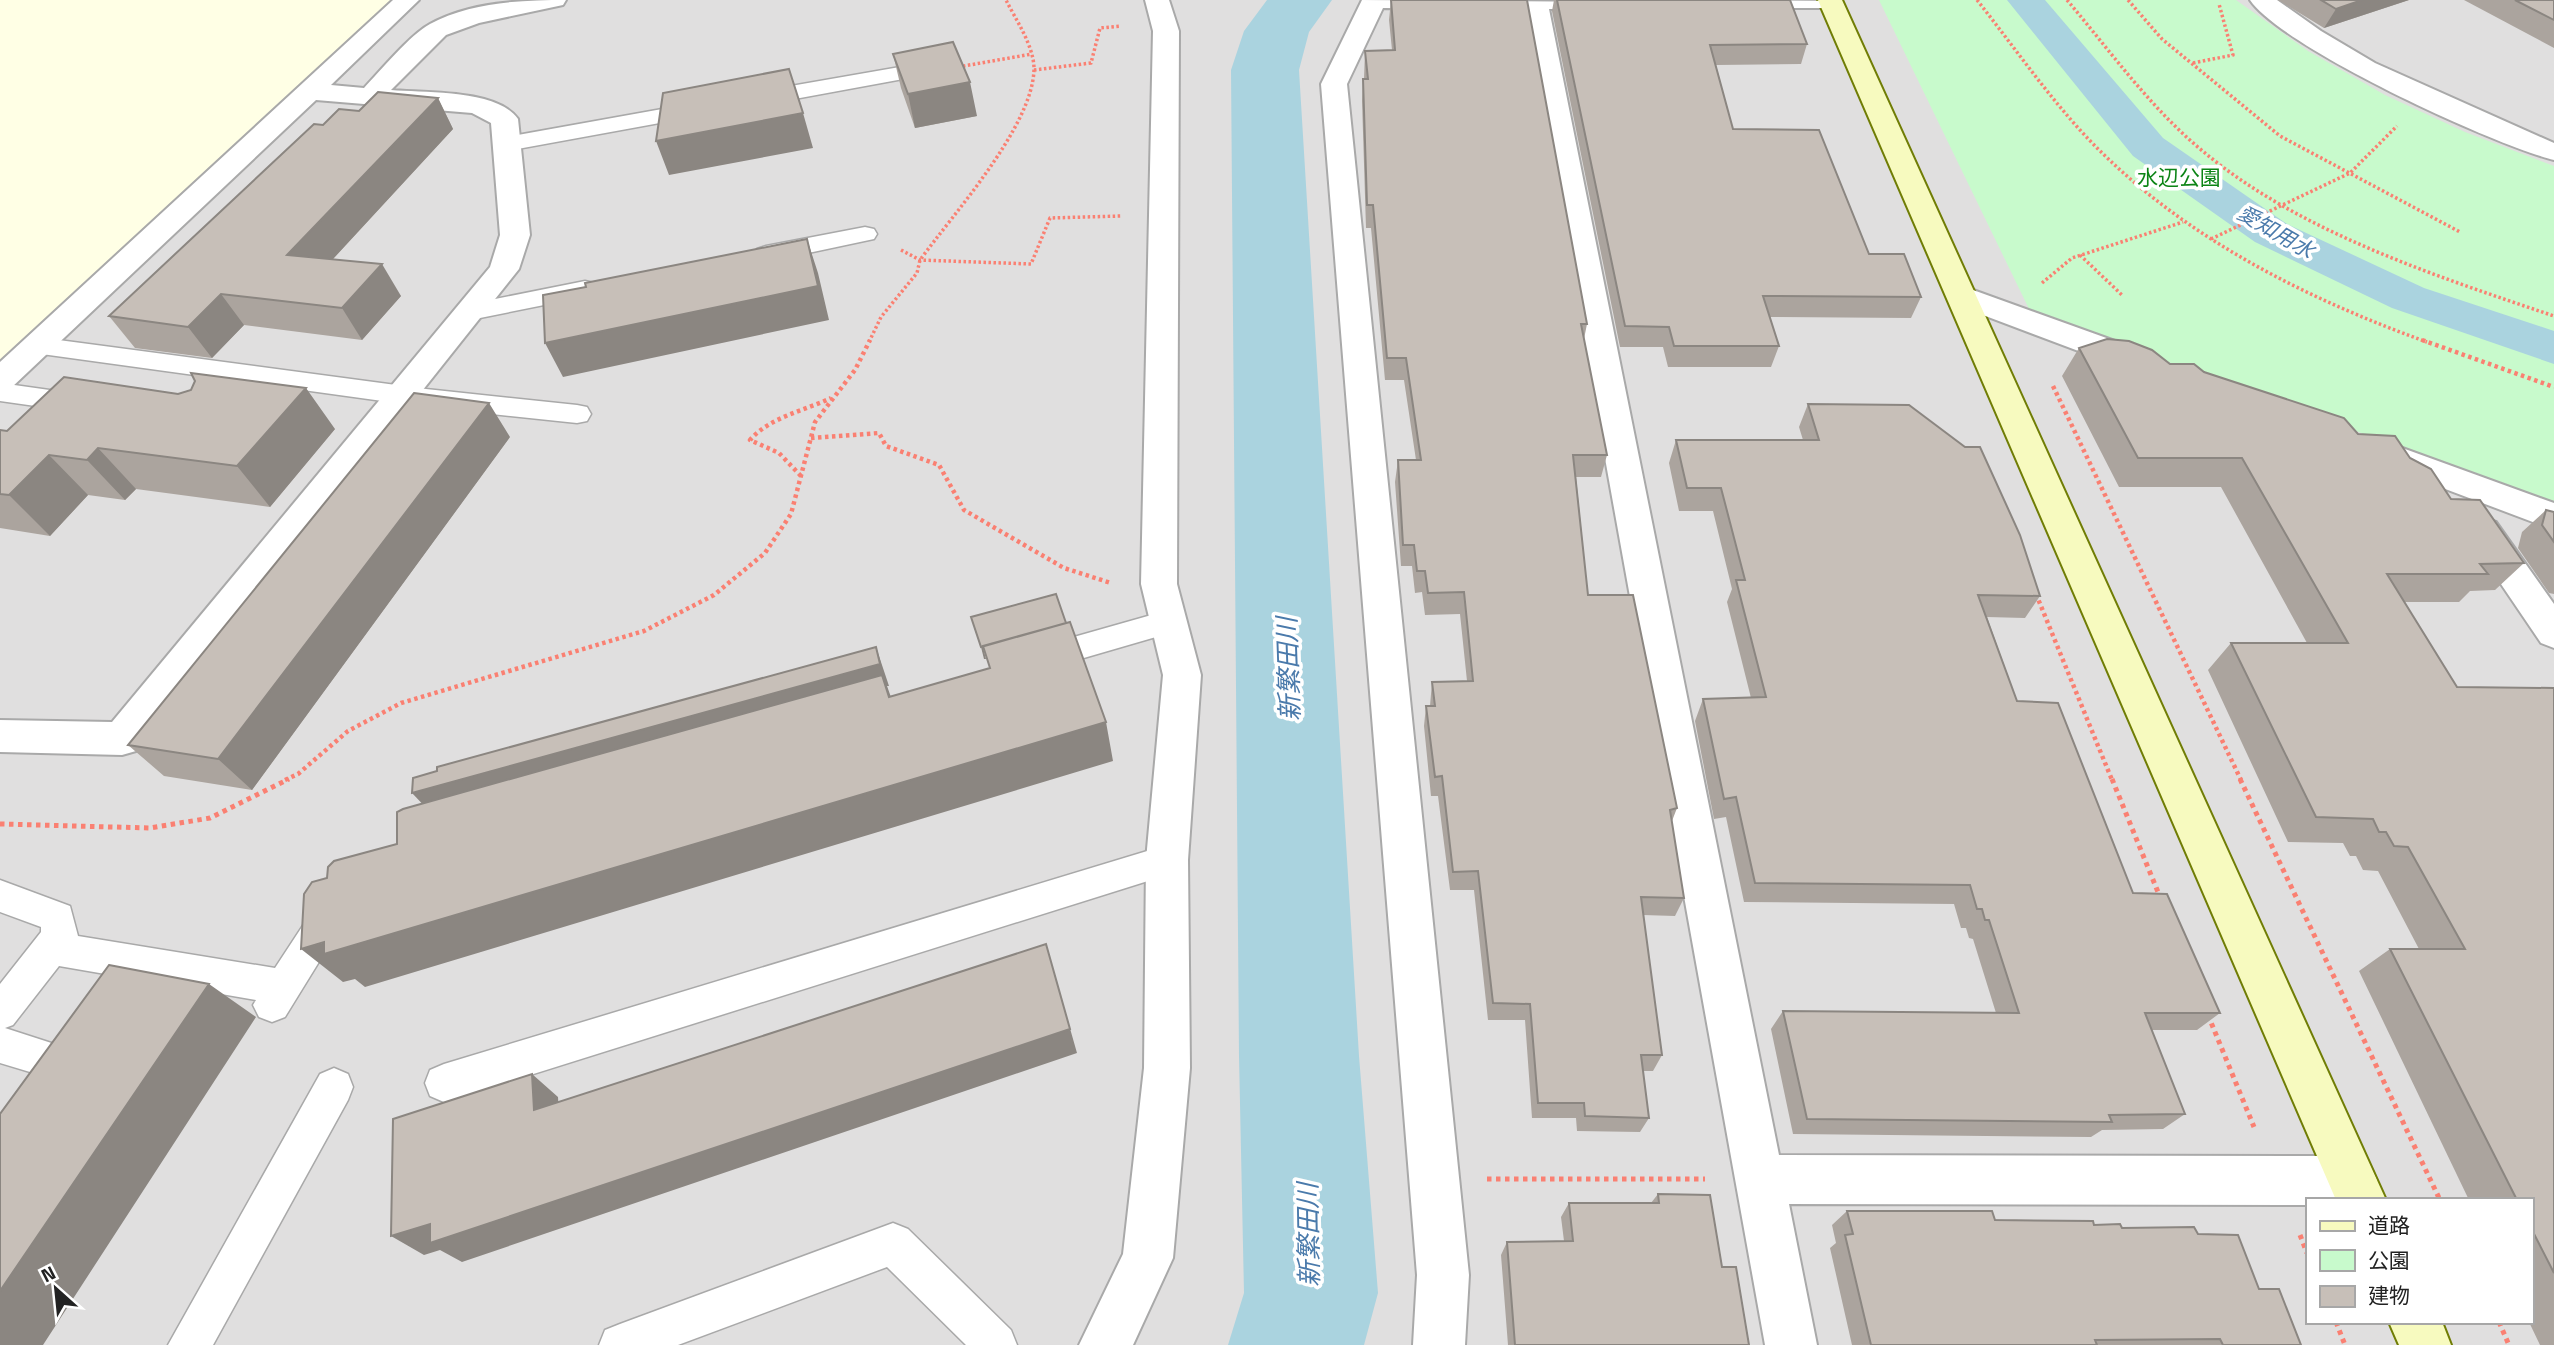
<svg xmlns="http://www.w3.org/2000/svg" width="2554" height="1345" font-family="'Titillium Web','Noto Sans JP',sans-serif">
<rect width="100%" height="100%" fill="#f2efe9"/>
<path fill="#e0dfdf" fill-rule="evenodd" d="M0 0H2554V1345H0ZM2307 1200H2531V1322H2307Z"/>
<path fill="#ffffe5" d="M0 0H391L0 360Z"/>
<path fill="#c8facc" d="M1879 0H2236L2308 51 2385 95 2465 132 2554 166V504L2030 311Z"/>
<g fill="none" stroke-linecap="round" stroke-linejoin="round">
<path fill="#aad3df" fill-rule="evenodd" d="M2007 0H2045L2163 138 2287 224 2424 288 2554 331V364L2392 308 2255 242 2133 156Z"/>
<path fill="#aad3df" fill-rule="evenodd" d="M1267 0H1332L1309 32 1299 70 1359 1056 1378 1293 1364 1345H1228L1244 1293 1239 1056 1231 70 1244 31Z"/>
<g stroke="#a9a9a9" stroke-width="3">
<path id="lane" d="M917 64 928 70 925 75 756 106 745 99 756 92Z
M701 102 709 104 712 109 709 114 506 151 495 144 506 137Z
M865 227 874 229 877 234 874 239 766 262 757 259 754 254 757 249 766 246Z
M585 281 594 283 597 289 594 295 470 320 461 318 457 312 461 306 470 304Z
M36 337 426 389 577 405 587 407 591 414 587 421 577 423 426 407 27 352 23 346 27 340Z
M0 383 85 395 95 397 98 404 95 411 85 413 0 401Z
M1169 610 1180 614 1184 622 1180 630 1039 671 1028 668 1023 659 1028 650Z
M1167 845 1179 849 1184 860 1179 871 1167 875 444 1102 430 1096 425 1083 430 1070 444 1064Z
M0 880 70 906 78 936 275 968 315 907 328 902 341 907 346 918 285 1017 272 1022 259 1017 253 1005 256 1000 59 966 13 1025 5 1028 73 1050 79 1063 73 1076 60 1081 0 1063V984L41 932V927L0 912Z
M334 1068 348 1074 353 1087 348 1100 213 1345H168L320 1074Z
M893 1223 908 1229 1011 1330 1017 1345H966L887 1267 678 1345H599L605 1330 620 1324Z"/>
</g>
<g stroke="#a9a9a9" stroke-width="4">
<path id="street" d="M393 0H419L331 85 364 88C380 71 411 34 430 24 470 2 521 0 566 0L563 5 479 23 446 35 391 90C425 93 497 89 518 119L530 235 519 269 136 751 122 755 0 752V720L112 722 490 267 500 235 491 123 472 113 316 100 11 388 0 391V362Z
M1145 0H1169L1179 31 1177 584 1201 675 1188 860 1190 1068 1173 1258 1133 1345H1079L1123 1254 1144 1068 1146 860 1163 675 1141 584 1153 31Z
M1362 0 1618 2 1615 7 1606 9H1549L1779 1155 2352 1156 2369 1164 2377 1181 2369 1198 2307 1200V1205L1789 1204 1817 1345H1765L1524 9 1383 8 1347 84 1469 1275 1465 1345H1413L1417 1275 1321 84Z
M2250 0H2277L2321 31 2375 63 2554 143V160C2494 145 2283 48 2250 0Z
M1727 1V0L1842 1 1839 6 1830 8H1739L1730 6Z
M1962 286 2151 354 2156 362 2151 370 2140 373 2129 370 1951 303 1947 296 1951 289Z
M2383 441 2554 503V530L2371 461 2366 453 2371 445Z
M2483 518 2496 522 2554 604V648L2541 643 2465 531 2470 522Z"/>
</g>
<g stroke="#707d05" stroke-width="4">
<path id="secondary" d="M1818 0H1842L2386 1200H2336Z
M2389 1322H2442L2451 1345H2399Z"/>
</g>
<path stroke="#fa8072" stroke-width="3.5" stroke-dasharray="2.5 2.5" stroke-linecap="butt" d="M1977 0C2011 43 2043 89 2080 130 2172 231 2299 296 2427 342
M2067 0C2111 52 2152 110 2205 153 2302 233 2436 276 2554 316
M2128 0 2162 39 2280 136 2460 232
M2193 63 2233 55 2219 4
M958 67 1032 54
M1034 70 1091 63 1100 28 1121 26
M2211 239 2350 173 2397 126
M901 250 920 260 1031 264 1050 218 1121 216
M2080 255 2122 295
M2042 283 2072 258 2183 222
M869 342 881 317 917 273 920 260C954 213 1033 126 1034 69 1034 46 1016 20 1006 0"/>
<path stroke="#fa8072" stroke-width="4.5" stroke-dasharray="3.5 3.5" stroke-linecap="butt" d="M2422 340 2554 387
M2053 386 2241 780
M811 438 879 433 886 446 939 465 964 510 1064 568 1111 583
M801 476 779 453 750 440C770 417 804 411 831 398
M2036 594 2112 780
M285 780 298 774 348 731 401 703 644 631 714 595 765 553 791 514 815 422 855 370 870 340"/>
<path stroke="#fa8072" stroke-width="5" stroke-dasharray="4.5 4.5" stroke-linecap="butt" d="M2112 779 2160 897
M2240 779 2440 1200
M0 824 150 828 210 818 289 779
M2208 1015 2254 1127
M1487 1179H1705
M2300 1235 2307 1253
M2336 1322 2345 1345
M2499 1322 2509 1345"/>
<use href="#lane" fill="#fff" fill-rule="evenodd"/>
<use href="#street" fill="#fff" fill-rule="evenodd"/>
<use href="#secondary" fill="#f7fabf" fill-rule="evenodd"/>
</g>
<path fill="#aba49e" d="M1391 0 1587 324 1584 339 1607 455 1601 477H1576L1588 595 1677 808 1672 821 1684 898 1675 916 1643 915 1662 1055 1653 1071H1643L1649 1118 1640 1132 1577 1131 1576 1118H1532L1525 1020H1488L1474 890H1450L1438 796H1431L1424 726 1426 706H1430L1432 682 1467 681 1460 614 1425 615 1422 592 1415 593 1412 566H1401L1395 482 1398 460H1416L1404 380H1385L1371 228H1366L1362 101 1363 79H1364L1365 51 1392 50 1389 20Z
M1554 0H1790L1807 44 1801 64 1716 65 1733 129 1869 254 1921 297 1911 318 1770 317 1779 346 1771 367H1668L1663 347H1620L1552 11Z
M2278 0H2409L2324 28Z
M2464 0H2554V48Z
M893 54 977 116 915 128 901 88Z
M438 98 453 129 333 259 401 296 362 340 244 325 212 358 135 348 109 316 323 125 359 111Z
M2079 348 2170 364 2204 372 2358 434 2410 458 2451 499 2524 563 2495 590 2470 591 2459 602H2404L2457 687 2554 688V1345H2540L2529 1322H2531V1200H2469L2359 971 2390 949H2419L2378 871 2363 870 2356 856H2350L2343 843 2288 842 2208 670 2231 643H2307L2221 487H2119L2062 376Z
M1808 404 2040 596 2025 618 1987 617 2017 701 2133 893 2220 1013 2197 1030H2151L2185 1114 2163 1129 2102 1130 2091 1137 1793 1134 1771 1029 1783 1011 1996 1013 1973 939 1969 938 1966 928H1961L1954 904 1744 902 1726 817 1714 819 1695 721 1703 699 1751 698 1727 602 1732 589 1713 511H1679L1669 463 1676 440H1803L1799 427Z
M335 429 270 507 136 489 125 500 88 495 50 536 0 528V430L7 431Z
M510 437 252 790 164 776 128 745Z
M2546 510 2554 512V594L2549 593 2518 548 2522 532Z
M1658 1194 1722 1267 1749 1345H1508L1501 1255 1507 1242 1564 1241 1561 1217 1569 1203H1651Z
M1847 1211 2094 1225 2198 1234 2259 1289 2301 1345H1852L1830 1248 1836 1243 1832 1225Z"/>
<path fill="#8b8681" d="M2362 0H2409L2324 28 2336 9Z
M970 82 977 116 915 128 908 94Z
M438 98 453 129 308 286 287 255Z
M803 113 813 148 669 175 656 141Z
M807 239 818 273 829 320 563 377 545 343Z
M382 264 401 296 362 340 342 308Z
M221 294 244 325 212 358 188 327Z
M306 388 335 429 270 507 237 466Z
M489 403 510 437 252 790 218 759Z
M98 448 136 489 125 500 87 460Z
M49 455 88 495 50 536 9 495Z
M876 647 889 686H887L897 714 432 814 412 793Z
M981 647H983L986 659H984Z
M1106 722 1113 761 365 987 355 979 343 982 301 949Z
M1046 944 1077 1053 462 1262 440 1250 424 1255 391 1236Z
M209 984 256 1017 43 1345H0V1291Z
M532 1074 558 1097 560 1132 534 1110Z"/>
<path fill="#c7bfb8" stroke="#8b8681" stroke-width="2" d="M1391 0H1527L1587 324H1581L1607 455H1573L1588 595H1633L1677 808 1670 810 1684 898 1641 897 1662 1055H1641L1649 1118 1585 1116 1584 1103H1538L1530 1004 1493 1003 1478 871 1453 872 1442 776 1435 777 1426 706H1435L1432 682 1473 681 1464 592 1428 593 1425 571H1417L1414 545H1403L1398 460H1421L1406 358H1387L1373 205H1367L1363 79H1368L1365 51 1395 50Z
M1557 0H1790L1807 44 1710 45 1733 129 1819 130 1869 254H1904L1921 297 1763 296 1779 346H1674L1669 327 1625 326Z
M2321 0H2362L2336 9Z
M2515 0H2554V20Z
M953 42 970 82 908 94 893 54Z
M789 69 803 113 656 141 663 93Z
M378 92 438 98 287 255 382 264 342 308 221 294 188 327 109 316 314 124 323 125 339 109 359 111Z
M807 239 818 286 545 343 543 295 586 287 585 283Z
M2107 339 2129 341 2152 350 2170 364H2194L2204 372 2344 418 2358 434 2395 436 2410 458 2431 469 2451 499 2480 500 2524 563 2480 564 2488 574H2387L2457 687 2554 688V1273L2531 1228V1200H2517L2390 949H2465L2408 847 2394 846 2386 832H2379L2373 819 2316 817 2231 643H2348L2242 458H2138L2079 348Z
M191 373 306 388 237 466 98 448 87 460 49 455 9 495 0 494V430L7 431 64 377 178 394 191 390 195 381Z
M414 393 489 403 218 759 128 745Z
M1808 404 1909 405 1965 447H1980L2020 535 2040 596 1978 595 2017 701 2058 703 2133 893 2167 894 2220 1013H2145L2185 1114 2109 1115 2112 1122 1807 1119 1783 1011 2019 1013 1989 920H1985L1982 909H1977L1970 885 1755 883 1736 797 1724 799 1703 699 1766 697 1736 580H1745L1721 488H1687L1676 440H1819Z
M2546 510 2554 512V542L2542 525Z
M1056 594 1066 623 981 647 971 617Z
M1070 622 1106 722 324 954V942L301 949 304 894 312 882 327 878 328 867 334 861 397 844V812L403 809 882 675 889 697 990 668 983 646Z
M876 647 880 664 412 793 413 778 437 771V767Z
M1046 944 1070 1029 430 1243V1224L391 1236 393 1119 532 1074 534 1110Z
M109 965 209 984 0 1291V1114Z
M1658 1194 1710 1195 1722 1267H1736L1749 1345H1515L1507 1242 1573 1241 1569 1203H1659Z
M1847 1211H1992L1995 1220 2093 1221 2094 1225 2120 1224 2122 1228 2194 1227 2198 1234 2238 1235 2259 1289H2279L2301 1345H2223L2220 1339 2095 1340 2097 1345H1871L1845 1235 1853 1234Z"/>
<g text-anchor="middle" dominant-baseline="central" stroke-width="7" stroke-linejoin="round" paint-order="stroke">
<g font-size="21" fill="#0c8416" stroke="#fff">
<text x="2179" y="177">水辺公園</text>
</g>
<g font-size="21" font-style="italic" fill="#4a7aab" stroke="#fff">
<text transform="translate(2276 231) rotate(30)">愛知用水</text>
</g>
<g font-size="26" font-style="italic" fill="#4a7aab" stroke="#fff">
<text transform="translate(1288 669) rotate(-92)">新繁田川</text>
<text transform="translate(1308 1235) rotate(-91)">新繁田川</text>
</g>
</g>
<rect x="2306" y="1198" width="228" height="126" fill="#ffffff" stroke="#a7a7a7" stroke-width="2"/>
<rect x="2320" y="1221" width="35" height="10" fill="#f7fabf" stroke="#a7a7a7" stroke-width="2"/>
<text x="2368" y="1233" font-size="21" fill="#222222">道路</text>
<rect x="2320" y="1250" width="35" height="21" fill="#c8facc" stroke="#a7a7a7" stroke-width="2"/>
<text x="2368" y="1268" font-size="21" fill="#222222">公園</text>
<rect x="2320" y="1286" width="35" height="21" fill="#c7bfb8" stroke="#a7a7a7" stroke-width="2"/>
<text x="2368" y="1303" font-size="21" fill="#222222">建物</text>
<g transform="translate(56 1289) rotate(333)" stroke="#ffffff" stroke-width="5" paint-order="stroke">
<path d="M0-5L12 26L0 18L-12 26Z" fill="#222222"/>
<text y="-10" font-size="19" font-weight="bold" text-anchor="middle" fill="#222222">N</text>
</g>
</svg>
